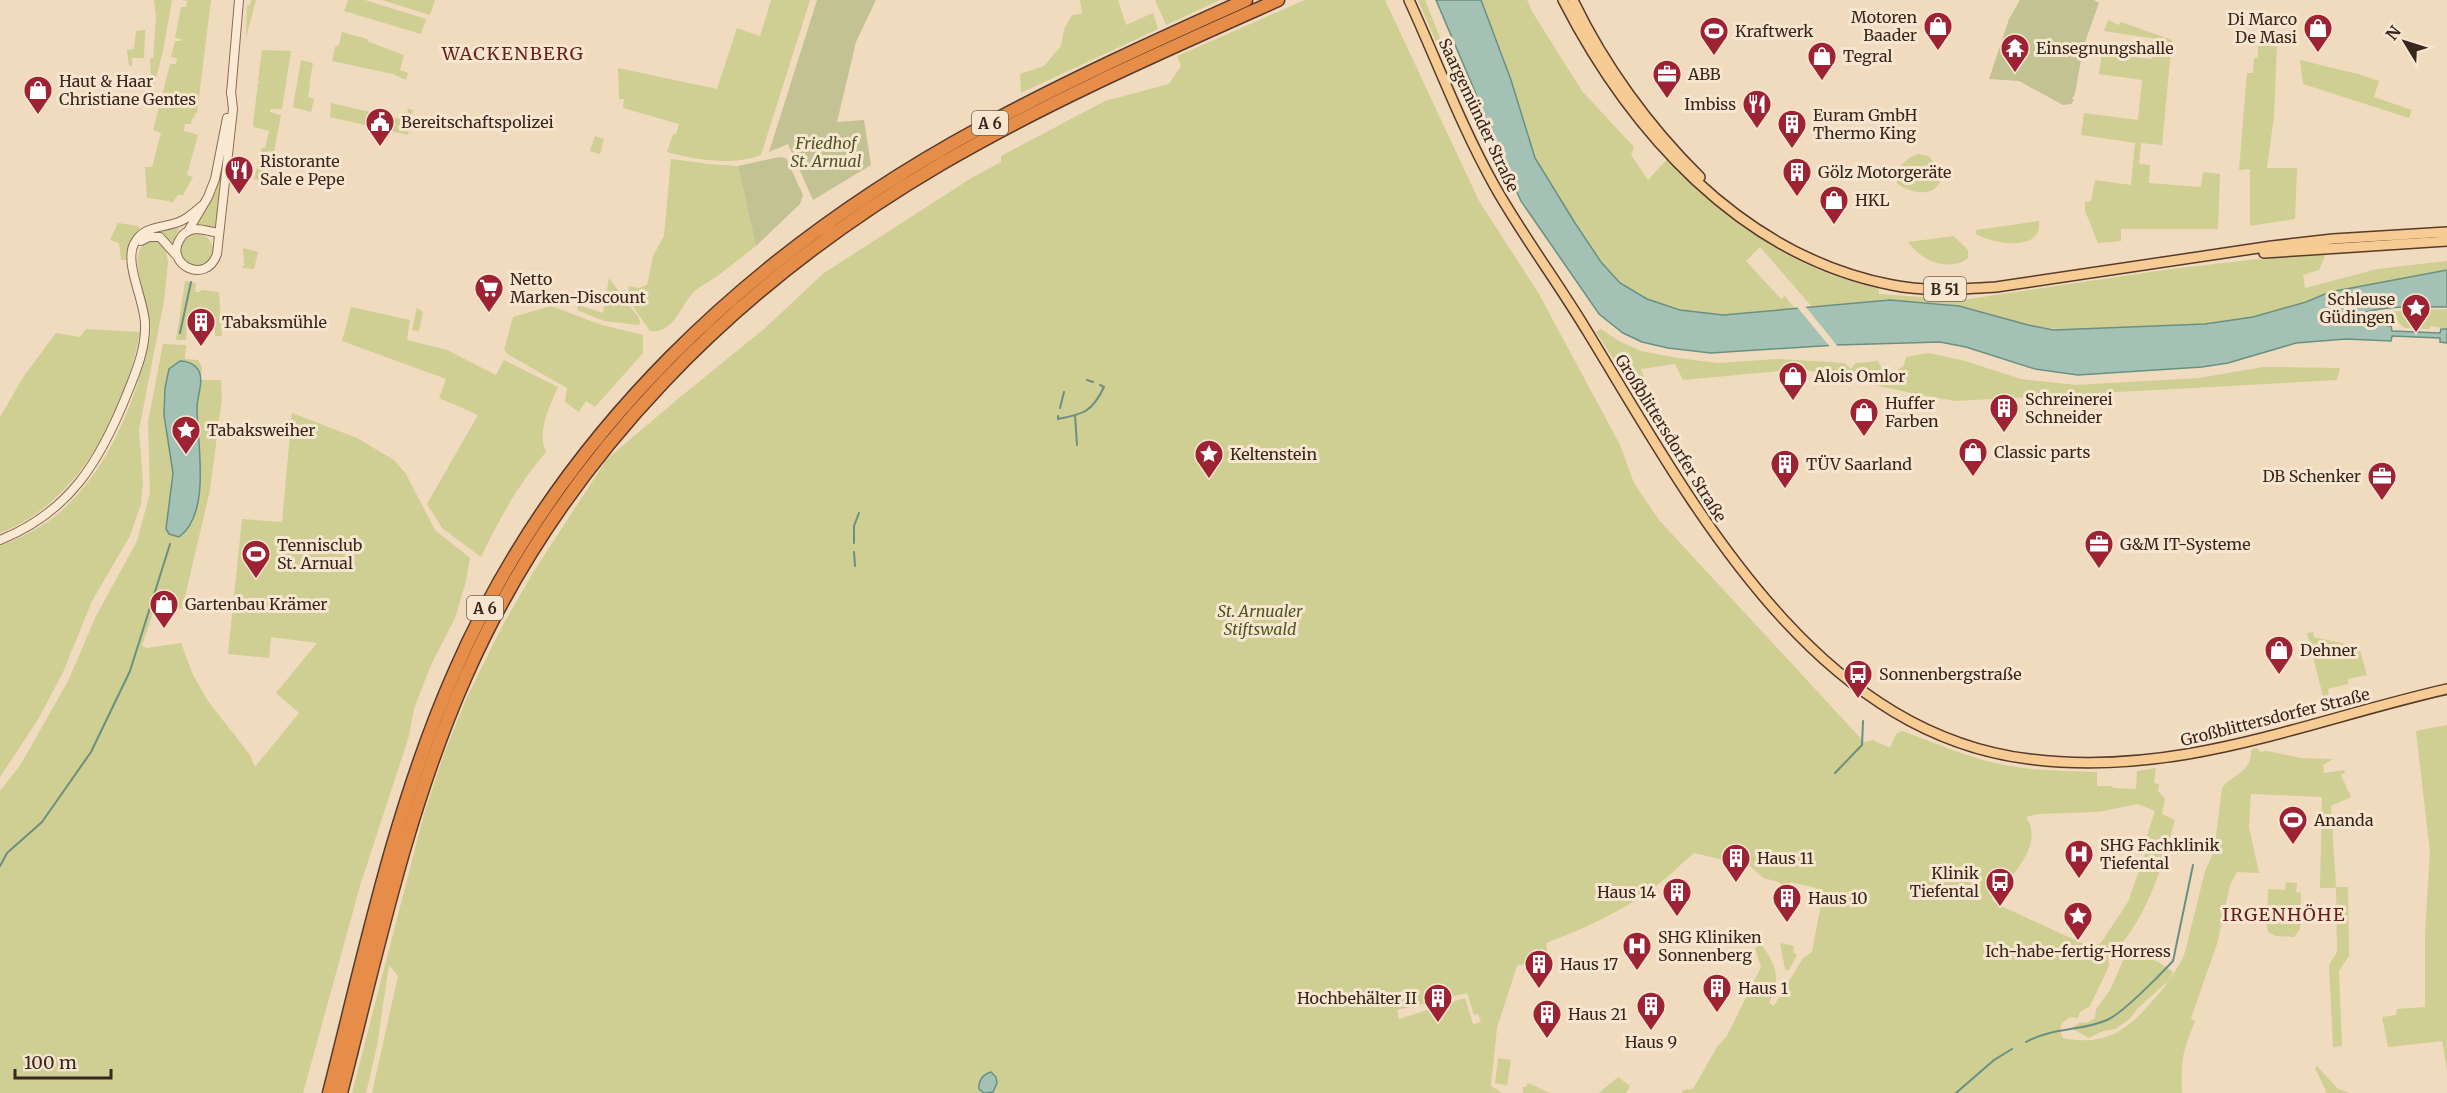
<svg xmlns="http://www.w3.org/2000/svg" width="2447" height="1093" font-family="Merriweather,serif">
<rect width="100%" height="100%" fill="#f0dbbf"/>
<path fill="#cfce93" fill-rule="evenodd" d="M154 0H172L163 51 152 94 150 58H153L156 17Z
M181 0H211L197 113H195L194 118H192L191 124H185L184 131 198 135 187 175 193 177 183 195H178L172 203 169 201 147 198 145 167H152L161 133 153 130 170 64H176L177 58 171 57 175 41H181V39L175 38 181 7H186L187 1Z
M251 0H256L246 38 247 5H250Z
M348 0H365L426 19 421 34 344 11Z
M382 0H435L430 15Z
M771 0H810L761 155C733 166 695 160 667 152L673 134H676L679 124 623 108 624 99H619L618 68 717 89 737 28 760 36Z
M1080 0H1118L1126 25 1153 13 1158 29 1021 93 1020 74 1044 66 1061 46 1064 29 1072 15 1082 14Z
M1155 0H1220L1166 25Z
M1305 0H1385L1479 201 1539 294 1620 445 1634 483 1659 520 1864 742 1873 740 1890 748 1896 734 1902 731C1936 743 1968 758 2004 765 2035 771 2066 771 2097 772V786H2112L2113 788 2136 789 2137 771 2156 768 2154 783 2159 784 2158 791 2165 798 2162 814 2175 820C2163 863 2145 928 2108 956L2109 966 2090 1006 2080 1012 2078 1018 2070 1017 2062 1023 2060 1031 2063 1038C2115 1049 2136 1020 2166 985L2167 982 2138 1008 2130 1019 2115 1029 2103 1031 2089 1038 2071 1028 2081 1022 2086 1023 2095 1018 2096 1009 2110 990 2123 961 2129 954C2144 953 2162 963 2173 972L2168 982 2181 962 2185 952 2205 871 2214 851 2222 788C2233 773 2252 773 2251 750L2257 748 2260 752 2267 751 2301 758 2333 759 2323 765 2324 773 2344 770 2345 773 2341 775 2351 797 2331 806 2336 887H2348L2349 956 2339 971 2342 1046 2333 1047 2329 965 2337 952 2336 888H2320L2322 797 2251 794 2249 827 2259 873 2237 872 2230 885 2217 944 2191 1018 2195 1022C2182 1051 2181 1062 2182 1093H1682L1683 1090 1693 1089 1717 1047 1727 1036 1761 967 1755 948 1761 944C1776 964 1782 980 1769 1003L1774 1006 1803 958 1812 952 1822 898 1816 888 1790 882 1786 895 1784 887 1779 882 1763 878 1750 866 1694 853C1681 864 1668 877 1655 887 1622 911 1584 929 1546 943L1548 956 1517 966 1497 1028 1491 1086 1502 1093H372L398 976 389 965 377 1046 366 1093H352L424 814 444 754 467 697 503 625 534 571 607 459 679 398 764 329 824 273 973 177 1001 162V156L1105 101 1169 84 1181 66 1177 56ZM2138 804 2155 811 2146 839 2147 848 2128 902 2101 943 2094 946 2086 945 2001 906 1992 900C2008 879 2046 846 2026 817L2038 814 2098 812ZM1467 993 1474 1015 1478 1014 1481 1022 1473 1024 1465 998 1399 1019 1397 1010Z
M1418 0H1425L1460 87 1456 88Z
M1481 0H1527L1533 13 1582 91 1634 147 1631 155 1648 180 1667 159C1713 203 1763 246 1822 271 1840 278 1860 283 1879 289V294L1962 300 2171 269 2327 251 2319 270 2303 275 2305 288 2377 269 2447 261V270L2330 292 2306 302 2253 317 2205 324 2065 330 2028 325 1959 306 1946 304 1890 300 1813 308 1760 247 1746 261 1781 299 1785 296 1796 310 1723 315 1690 312 1647 299 1626 288 1610 274 1575 223 1535 158 1517 100Z
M2108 20 2119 25 2121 22 2172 40 2162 145 2141 143 2139 164 2150 165 2149 183 2201 187 2203 172 2220 174 2218 229H2121V241L2098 243 2085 211V202L2091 201 2095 180 2131 185 2135 143 2081 135 2084 113 2138 120 2142 80 2099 74 2102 53 2152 59 2154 44 2157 39 2104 31Z
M145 30 144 58H132V66H129L127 50 134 49 136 31Z
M342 32 367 39 369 42 404 55 400 70 408 73 406 80 393 74 332 61 335 47 339 45Z
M2258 43 2277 44 2274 116 2267 168H2297L2295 219 2250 226V169L2239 170 2247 73H2253L2254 58H2258Z
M262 50 291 51 282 109H270V112L281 115 274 152 268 151 267 153 273 156 272 160H269L270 170 263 169V176L268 178 262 181 254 179 262 148H265L269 131 254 127 253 124 258 83H260L258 80Z
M301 60 313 63 309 85 310 86 308 97 314 99 311 112 293 107Z
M2300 60 2358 74 2379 81 2374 97 2412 110 2409 118 2303 84Z
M331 103 405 120 408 109 413 110 408 135 330 117Z
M595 136 604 139 600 154 590 151Z
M1918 154 1928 156C1959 187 1923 204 1897 183V169L1909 158Z
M671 159 709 164 738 166 756 246C743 256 730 267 716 277 708 283 699 286 693 293 680 306 674 334 650 331L627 298 629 286 639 288 647 285 653 256 664 236Z
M220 175 223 176 216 228 193 224 214 195Z
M2039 221C2043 253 1993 244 1976 234V230Z
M118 223 138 226 140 228 130 242 126 260H121L119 243 110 240Z
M164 228H179L172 244 160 233 149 234Z
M181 250a16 16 0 1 1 32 0a16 16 0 1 1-32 0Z
M1954 236 1968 250V258C1949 273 1920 260 1908 242Z
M158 240 166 249 168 263 164 301 139 430 143 482 141 504 130 536 92 601 63 672 39 718 0 777V546C20 538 43 527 59 513 109 470 136 400 150 337 156 306 114 242 158 240Z
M243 248 258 252 254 269 242 268 244 265Z
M609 278 639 318 640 322 639 325 604 321 577 310 578 305 603 313Z
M185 281 196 283 195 292H200L201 290 219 292 222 336H215V324L187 325 186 340H176Z
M551 306 602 325 643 335V353L595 407 586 401 579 412 565 402 567 388 509 355 504 350 513 317Z
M351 307 410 320 407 340 447 350 496 375 504 360 558 387C550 405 536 433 546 452 518 484 499 520 481 557L442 528 427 504 478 415 439 398 446 379 342 341Z
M417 308 423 312 419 331 412 330Z
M2377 309 2378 312 2447 309V329L2431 326 2429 329 2405 328 2392 318 2391 326 2355 320 2358 315Z
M86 329 140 332C125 412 80 502 0 533V417L24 376 56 333 80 337Z
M1601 329 1619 341 1641 351 1678 358 1718 363 1776 359 1845 363 1851 369 1856 363 1878 361 1883 371 1893 374 1904 365 1906 357 1929 353 1965 361 2021 379 2076 385 2199 378 2263 367 2340 368 2337 380 1956 401 1920 395 1802 369 1683 380 1675 364 1641 369 1646 382 1631 386 1596 332Z
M163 344 186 345 185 359 198 360 202 367 201 380H221L222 398 210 490 182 609 156 604 142 646 147 648 181 643 193 675 208 701 250 755 255 767 299 713 276 693 317 643 271 637 269 658 228 654 242 519 282 522 292 413 357 438 394 460 406 474 435 530 470 558 466 581 455 618 430 667 414 709 409 736 360 886 303 1093H0V791L21 764 68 681 96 616 137 541 150 493 148 422Z
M2313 632 2314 637 2359 647 2367 675 2348 679V684L2328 689 2330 707 2326 708 2307 633Z
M2447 725V1070L2442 1041 2388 1047 2382 1017 2396 1015 2397 1009 2425 1007V932L2430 852 2416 731Z
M2286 882 2297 883 2296 892 2301 893 2300 929 2294 937 2276 936 2268 932 2267 927 2268 889 2285 890Z
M1780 943 1794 946 1793 952 1797 955 1789 970 1785 969Z
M1498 1058 1511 1060 1507 1085 1495 1083Z
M2317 1066 2338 1089 2350 1093H2327L2315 1068Z
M1618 1077 1630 1086 1626 1093H1599Z
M1528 1083 1550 1093H1523V1087H1526Z"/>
<path fill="#c3c293" d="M817 0H876L856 42 837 122 864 120 871 165 813 200 788 144 769 152Z
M2020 0H2094L2099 3 2083 48 2075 94 2072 98 2074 100 2071 104 2063 105 2019 81 1989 79 2009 19Z
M779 157 786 158 803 195 800 204 756 246 738 166Z"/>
<path fill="#a3c2b5" stroke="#699081" stroke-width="1.5" d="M1436 0H1481L1511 80 1535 158 1575 223 1601 262 1620 283 1647 299 1680 310 1723 315 1890 300 1959 306 2028 325 2054 330 2205 324 2253 317 2306 302 2330 292 2447 270V307C2427 307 2369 304 2355 318L2357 321 2391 326 2392 331 2440 333 2441 329H2447V343L2440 342V338L2392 336 2391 341 2346 339 2296 343 2228 363 2202 367 2078 375 2035 369 1966 347 1940 342 1837 345 1711 353 1668 348 1642 342 1623 333 1599 314 1521 201 1488 130 1476 94Z
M180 361C187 361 195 364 199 371 204 383 197 395 197 408 197 442 212 513 179 537L169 534 166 529 173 473 164 415 165 388 169 369Z
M991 1072 996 1077 997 1083 993 1092 984 1093 979 1089C978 1081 983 1074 991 1072Z"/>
<path fill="#f0dbbf" d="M1805 306 1839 348H1831L1797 307Z"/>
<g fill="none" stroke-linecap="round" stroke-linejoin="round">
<path stroke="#699081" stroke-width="2" d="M180 333 191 282
M1087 380 1093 382
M1060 408 1064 392
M1075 415 1077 445
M1058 416V419C1084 414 1092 412 1104 387L1100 385
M854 543V526L859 513
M854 552 855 566
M1835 773 1862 745 1863 721
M0 866 7 853 42 822 91 752 130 671 170 544
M2026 1042C2053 1027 2083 1031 2107 1020 2123 1013 2160 975 2173 961L2193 865
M1956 1093 1994 1060 2012 1049"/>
<g stroke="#8a6b56" stroke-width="10">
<path id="minor" d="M231 94 239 0
M188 231 208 197 215 179 227 118
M219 233C212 232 203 229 195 229 189 230 183 233 180 239 164 264 206 286 217 254L233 109 231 91
M141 241 149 237H160L176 255
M0 540C70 512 100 461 127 394 136 372 146 348 145 324 145 302 124 263 134 244 144 224 164 229 181 221 189 218 196 210 203 205"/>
</g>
<g stroke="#573a2b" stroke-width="12">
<path id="major" d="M1409 0C1437 61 1461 126 1494 185 1522 235 1557 281 1587 331 1690 499 1810 732 2029 759 2178 778 2306 721 2447 689
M1563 0C1630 131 1741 256 1892 285 1926 292 1962 289 1996 287L2272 246 2333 239 2447 232
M1573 0C1604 65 1649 127 1700 177
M2264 253 2447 241"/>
</g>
<g stroke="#573a2b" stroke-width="15">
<path id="highway" d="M329 1093C365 952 395 807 454 673 558 433 753 251 980 128 1067 81 1157 40 1246 0
M341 1093C377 953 407 809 466 676 563 456 736 284 941 164 1049 101 1164 51 1278 0"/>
</g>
<use href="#minor" stroke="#fbead3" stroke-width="8"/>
<use href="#major" stroke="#f6cb94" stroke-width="9"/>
<use href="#highway" stroke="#e68d4a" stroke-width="12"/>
</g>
<defs>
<g id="shop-pin" transform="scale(1.5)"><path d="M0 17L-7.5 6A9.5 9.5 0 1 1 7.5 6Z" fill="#9d2334" stroke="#f7e6cf"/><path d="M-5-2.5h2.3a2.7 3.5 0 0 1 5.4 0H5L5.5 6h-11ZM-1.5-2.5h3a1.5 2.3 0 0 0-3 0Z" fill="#fff"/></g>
<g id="stadium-pin" transform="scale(1.5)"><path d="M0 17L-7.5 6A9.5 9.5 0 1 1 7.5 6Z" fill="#9d2334" stroke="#f7e6cf"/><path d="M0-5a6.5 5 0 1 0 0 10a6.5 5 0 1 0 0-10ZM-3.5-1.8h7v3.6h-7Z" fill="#fff"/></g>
<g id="temple-pin" transform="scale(1.5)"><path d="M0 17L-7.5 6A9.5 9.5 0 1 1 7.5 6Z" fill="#9d2334" stroke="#f7e6cf"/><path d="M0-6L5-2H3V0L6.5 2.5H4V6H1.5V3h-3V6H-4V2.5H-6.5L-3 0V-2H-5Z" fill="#fff"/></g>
<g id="office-pin" transform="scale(1.5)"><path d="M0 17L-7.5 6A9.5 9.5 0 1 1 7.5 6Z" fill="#9d2334" stroke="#f7e6cf"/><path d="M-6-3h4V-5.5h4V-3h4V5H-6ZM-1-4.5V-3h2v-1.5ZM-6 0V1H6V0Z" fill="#fff"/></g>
<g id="restaurant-pin" transform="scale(1.5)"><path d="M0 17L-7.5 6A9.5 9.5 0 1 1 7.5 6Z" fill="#9d2334" stroke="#f7e6cf"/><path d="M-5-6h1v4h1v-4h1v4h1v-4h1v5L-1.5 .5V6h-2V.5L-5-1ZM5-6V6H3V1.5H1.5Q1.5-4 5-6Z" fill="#fff"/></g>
<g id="civic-pin" transform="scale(1.5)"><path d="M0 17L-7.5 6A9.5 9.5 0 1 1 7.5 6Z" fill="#9d2334" stroke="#f7e6cf"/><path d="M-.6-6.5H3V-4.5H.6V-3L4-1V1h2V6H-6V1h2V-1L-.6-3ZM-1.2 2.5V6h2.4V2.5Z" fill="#fff"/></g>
<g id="building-pin" transform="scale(1.5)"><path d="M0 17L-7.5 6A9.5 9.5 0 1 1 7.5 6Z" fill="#9d2334" stroke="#f7e6cf"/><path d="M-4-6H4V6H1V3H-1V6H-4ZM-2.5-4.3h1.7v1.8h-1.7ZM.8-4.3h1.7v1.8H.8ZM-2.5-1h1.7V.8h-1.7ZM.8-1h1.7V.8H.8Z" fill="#fff"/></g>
<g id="supermarket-pin" transform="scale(1.5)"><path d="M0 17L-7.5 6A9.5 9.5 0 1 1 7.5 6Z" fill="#9d2334" stroke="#f7e6cf"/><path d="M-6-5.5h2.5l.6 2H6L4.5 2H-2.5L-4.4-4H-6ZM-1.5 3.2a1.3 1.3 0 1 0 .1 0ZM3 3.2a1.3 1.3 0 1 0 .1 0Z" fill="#fff"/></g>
<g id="sight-pin" transform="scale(1.5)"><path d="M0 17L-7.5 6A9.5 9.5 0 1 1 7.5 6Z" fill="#9d2334" stroke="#f7e6cf"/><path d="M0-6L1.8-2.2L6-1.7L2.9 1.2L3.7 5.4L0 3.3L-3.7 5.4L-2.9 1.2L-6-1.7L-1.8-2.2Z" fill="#fff"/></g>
<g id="bus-pin" transform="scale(1.5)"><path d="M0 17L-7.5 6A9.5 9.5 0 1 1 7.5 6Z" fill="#9d2334" stroke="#f7e6cf"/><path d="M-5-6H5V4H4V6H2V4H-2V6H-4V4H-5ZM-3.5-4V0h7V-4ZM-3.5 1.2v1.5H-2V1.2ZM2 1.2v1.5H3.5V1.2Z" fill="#fff"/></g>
<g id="hospital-pin" transform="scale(1.5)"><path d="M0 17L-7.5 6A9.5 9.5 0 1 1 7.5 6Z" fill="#9d2334" stroke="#f7e6cf"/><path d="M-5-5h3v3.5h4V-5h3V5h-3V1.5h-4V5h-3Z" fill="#fff"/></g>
</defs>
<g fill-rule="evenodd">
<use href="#shop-pin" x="1938" y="26"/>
<use href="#shop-pin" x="2318" y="28"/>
<use href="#stadium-pin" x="1714" y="31"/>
<use href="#temple-pin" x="2015" y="48"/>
<use href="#shop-pin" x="1822" y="56"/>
<use href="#office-pin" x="1667" y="74"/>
<use href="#shop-pin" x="38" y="90"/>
<use href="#restaurant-pin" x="1757" y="104"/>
<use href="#civic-pin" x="380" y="122"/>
<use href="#building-pin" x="1792" y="124"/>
<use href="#restaurant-pin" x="239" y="170"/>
<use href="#building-pin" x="1797" y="172"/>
<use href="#shop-pin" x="1834" y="200"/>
<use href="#supermarket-pin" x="489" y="288"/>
<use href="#sight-pin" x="2416" y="308"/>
<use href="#building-pin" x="201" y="322"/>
<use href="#shop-pin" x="1793" y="376"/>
<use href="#building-pin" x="2004" y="408"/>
<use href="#shop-pin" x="1864" y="412"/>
<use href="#sight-pin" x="186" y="430"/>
<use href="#shop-pin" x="1973" y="452"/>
<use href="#sight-pin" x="1209" y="454"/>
<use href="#building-pin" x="1785" y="464"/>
<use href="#office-pin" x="2382" y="476"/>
<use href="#office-pin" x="2099" y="544"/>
<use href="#stadium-pin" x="256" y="554"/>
<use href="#shop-pin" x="164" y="604"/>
<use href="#shop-pin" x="2279" y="650"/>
<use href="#bus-pin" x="1858" y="674"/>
<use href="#stadium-pin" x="2293" y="820"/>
<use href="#hospital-pin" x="2079" y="854"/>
<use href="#building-pin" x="1736" y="858"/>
<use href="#bus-pin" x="2000" y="882"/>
<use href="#building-pin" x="1677" y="892"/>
<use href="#building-pin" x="1787" y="898"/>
<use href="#sight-pin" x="2078" y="916"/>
<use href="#hospital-pin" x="1637" y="946"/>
<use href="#building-pin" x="1539" y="964"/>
<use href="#building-pin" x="1717" y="988"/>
<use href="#building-pin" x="1438" y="998"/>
<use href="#building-pin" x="1651" y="1006"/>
<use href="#building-pin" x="1547" y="1014"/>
</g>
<g text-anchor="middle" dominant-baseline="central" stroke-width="6" stroke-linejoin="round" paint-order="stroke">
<g fill="#f7e6cf" stroke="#726052" stroke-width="1.5">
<rect x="972" y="111" width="36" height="24" rx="4.5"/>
<rect x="1924" y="277" width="42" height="24" rx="4.5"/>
<rect x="467" y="596" width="36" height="24" rx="4.5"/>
</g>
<g font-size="15" font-weight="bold" fill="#39261c">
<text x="990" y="123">A 6</text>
<text x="1945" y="289">B 51</text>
<text x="485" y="608">A 6</text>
</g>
<g font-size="16" fill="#39261c" stroke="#f7e6cf" text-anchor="start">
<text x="1917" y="17" text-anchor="end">Motoren<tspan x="1917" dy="18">Baader</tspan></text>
<text x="2297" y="19" text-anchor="end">Di Marco<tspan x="2297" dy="18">De Masi</tspan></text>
<text x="1735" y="31">Kraftwerk</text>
<text x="2036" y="48">Einsegnungshalle</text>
<text x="1843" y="56">Tegral</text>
<text x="1688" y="74">ABB</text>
<text x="59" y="81">Haut &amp; Haar<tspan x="59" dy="18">Christiane Gentes</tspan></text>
<text x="1736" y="104" text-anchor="end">Imbiss</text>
<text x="1813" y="115">Euram GmbH<tspan x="1813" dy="18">Thermo King</tspan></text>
<text x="401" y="122">Bereitschaftspolizei</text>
<text x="260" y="161">Ristorante<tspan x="260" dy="18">Sale e Pepe</tspan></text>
<text x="1818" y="172">Gölz Motorgeräte</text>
<text x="1855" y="200">HKL</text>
<text x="510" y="279">Netto<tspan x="510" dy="18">Marken-Discount</tspan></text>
<text x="2395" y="299" text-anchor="end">Schleuse<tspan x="2395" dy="18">Güdingen</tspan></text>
<text x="222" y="322">Tabaksmühle</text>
<text x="1814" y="376">Alois Omlor</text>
<text x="2025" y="399">Schreinerei<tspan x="2025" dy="18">Schneider</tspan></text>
<text x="1885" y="403">Huffer<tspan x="1885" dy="18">Farben</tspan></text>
<text x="207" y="430">Tabaksweiher</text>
<text x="1994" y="452">Classic parts</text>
<text x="1230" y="454">Keltenstein</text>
<text x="1806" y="464">TÜV Saarland</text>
<text x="2361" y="476" text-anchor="end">DB Schenker</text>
<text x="2120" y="544">G&amp;M IT-Systeme</text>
<text x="277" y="545">Tennisclub<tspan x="277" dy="18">St. Arnual</tspan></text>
<text x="185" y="604">Gartenbau Krämer</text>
<text x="2300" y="650">Dehner</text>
<text x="1879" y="674">Sonnenbergstraße</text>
<text x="2314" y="820">Ananda</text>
<text x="2100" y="845">SHG Fachklinik<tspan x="2100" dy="18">Tiefental</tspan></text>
<text x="1757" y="858">Haus 11</text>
<text x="1979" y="873" text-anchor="end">Klinik<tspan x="1979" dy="18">Tiefental</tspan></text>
<text x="1656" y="892" text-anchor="end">Haus 14</text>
<text x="1808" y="898">Haus 10</text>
<text x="1658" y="937">SHG Kliniken<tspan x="1658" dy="18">Sonnenberg</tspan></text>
<text x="2078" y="951" text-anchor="middle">Ich-habe-fertig-Horress</text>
<text x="1560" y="964">Haus 17</text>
<text x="1738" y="988">Haus 1</text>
<text x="1417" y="998" text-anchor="end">Hochbehälter II</text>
<text x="1568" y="1014">Haus 21</text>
<text x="1651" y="1042" text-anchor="middle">Haus 9</text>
</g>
<g font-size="16" fill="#39261c" stroke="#f7e6cf">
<text transform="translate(1479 115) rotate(65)">Saargemünder Straße</text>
<text transform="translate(1671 438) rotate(58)">Großblittersdorfer Straße</text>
<text transform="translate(2275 717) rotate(-14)">Großblittersdorfer Straße</text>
</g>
<g font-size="16" font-style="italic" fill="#505621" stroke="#f7e6cf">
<text x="826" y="143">Friedhof<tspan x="826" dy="18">St. Arnual</tspan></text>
<text x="1260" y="611">St. Arnualer<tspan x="1260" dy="18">Stiftswald</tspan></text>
</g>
<g font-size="18" letter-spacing="1.5" fill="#681f19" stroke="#f7e6cf">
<text x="513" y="53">WACKENBERG</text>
<text x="2284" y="914">IRGENHÖHE</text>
</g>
</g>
<g transform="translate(2405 42) rotate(308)" stroke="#f7e6cf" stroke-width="4.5" paint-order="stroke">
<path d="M0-4.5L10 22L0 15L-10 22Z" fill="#39261c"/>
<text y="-9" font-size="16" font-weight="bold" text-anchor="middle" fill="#39261c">N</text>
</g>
<path d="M15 1069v9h96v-9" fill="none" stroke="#39261c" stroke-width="3"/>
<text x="24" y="1069" font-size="18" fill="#39261c" stroke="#f7e6cf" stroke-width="4.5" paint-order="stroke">100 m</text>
</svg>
